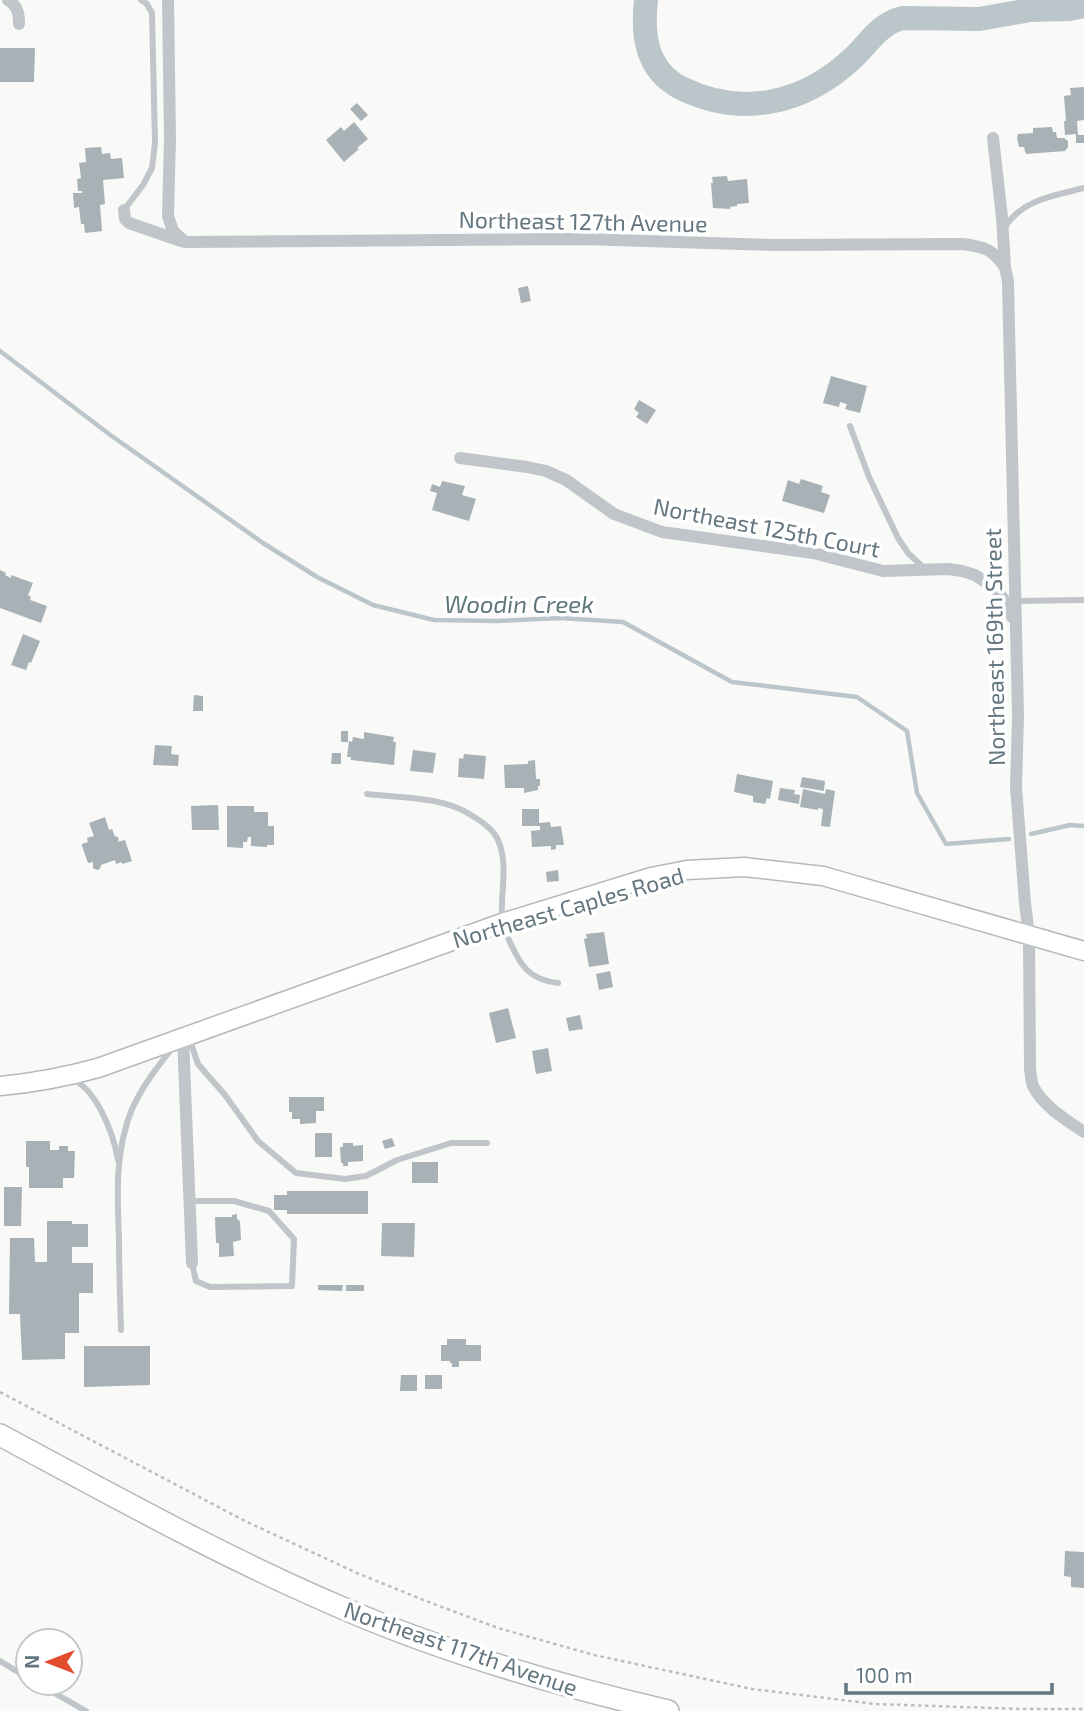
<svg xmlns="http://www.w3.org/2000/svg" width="1084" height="1711" font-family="'Exo 2',sans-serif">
<rect width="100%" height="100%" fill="#f9f9f7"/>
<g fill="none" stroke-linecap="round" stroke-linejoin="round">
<path stroke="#bac6ca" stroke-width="4.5" d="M0 351 109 434 263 543 317 577 373 605 434 620 497 621 560 618 623 622 732 682 857 697 907 731 917 793 946 844 1009 839
M1031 834 1070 825 1084 826"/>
<path stroke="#bac6ca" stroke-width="24" d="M646 0C642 35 646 70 681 88 742 118 804 104 853 58 870 42 878 25 902 18L979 19 1030 10 1069 9 1084 6"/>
</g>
<path fill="#a7b1b6" d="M0 48H35L34 82H0Z
M1084 87V120L1077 121 1078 135H1084V143H1076V134L1065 135 1064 121H1066L1064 96 1071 95 1070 88Z
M357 103 368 115 361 121 350 109Z
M354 122 368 139 357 148 359 149 344 162 326 140 341 127 344 131Z
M1052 127 1053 132H1056L1057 138H1064L1068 141V147L1065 151 1026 154 1024 148 1025 147H1019L1017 138 1018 134 1033 133V128Z
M101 147 102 154 110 153 111 159 122 158 124 178 103 180 105 204 100 205 102 231 85 233 84 224H81L79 207 74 208 73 193H82V191H78L77 179 81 178 79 163 86 162 85 148Z
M727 176 728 181 747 179 749 203 737 204V206L730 207V209L713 208 711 183H713L712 177Z
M528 286 531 301 521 303 518 288Z
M831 376 867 386 860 413 845 409 847 404 840 402 839 407 823 403Z
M639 400 656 410 647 424 636 417 639 413 634 409Z
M801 479 823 486 821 492 830 495 824 513 782 501 788 480 799 484Z
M442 481 465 486 462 495 476 499 469 521 432 510 437 493 430 491 432 484 440 487Z
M0 570 6 573 5 575 11 578V575L33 583 28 595 31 597 30 600 47 606 41 623 0 608Z
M23 634 40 641 31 663 29 662 26 670 11 665Z
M194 695 203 696V711H193Z
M341 731H348V742H341Z
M364 732 394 737 393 742H396L394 765 351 760V757H347L349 741 352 742 353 737 364 739Z
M155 745 172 746 171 754 179 755 178 766 153 765Z
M413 750 436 753 433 773 410 771Z
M332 753H341V764H331Z
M464 754 486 756 484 779 458 777 459 758 463 759Z
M535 760 536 779H540V786H538V790L524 793V788H505L504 765 528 764V761Z
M737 774 773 781 770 799 767 798 765 804 753 802V796L734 792Z
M802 777 825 781 824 791 800 787Z
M780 788 795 790 794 794 800 795 799 804 778 800Z
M803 789 825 794 826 789 835 791 830 827 821 826 823 809 818 808V810L800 807Z
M218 805 219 830H192L191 806Z
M227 806H254V812H268V826H274V845H267V847L251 846V837H248L247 842H243V848L227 847Z
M522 809H539V823L550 822 551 827 561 826 564 845H556V849L551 850V846L532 847 531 831 540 830V826H522Z
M105 817 109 830 112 829 115 837 117 836 119 840 117 842 125 840 132 861 122 864V862L116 864 115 860 101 865 100 869 97 870 93 868V862L88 863 82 846V844L88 842 87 838 94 836 89 823Z
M558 870 559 881 547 882 546 872Z
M604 932 609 964 589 967 584 939 587 938 586 934Z
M610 971 613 987 599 990 596 974Z
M508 1008 516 1038 496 1043 489 1013Z
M580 1015 583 1029 569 1031 566 1018Z
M548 1048 552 1071 536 1074 532 1051Z
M289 1097H324V1111H316V1123L300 1124V1119H292V1112H289Z
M315 1133H332V1157H315Z
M392 1138 395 1146 385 1149 382 1141Z
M26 1141H50V1150H59V1146H68V1151H75L74 1178H63V1188H29V1167H26Z
M343 1143H353V1146L363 1145V1161L348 1162V1166H343V1163H341L340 1147H343Z
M412 1162H438V1183H412Z
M4 1187H22L21 1226H4Z
M287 1191H368V1214H287V1210H274V1195H287Z
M237 1214V1219L240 1221 241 1240 233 1242 234 1256 219 1257V1243H216L215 1217H232V1215Z
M47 1221H72V1224H88V1247H72V1263H93V1293H79V1333H65V1359L22 1360 20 1314H9L10 1238H34L35 1262H47Z
M382 1223H415L414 1257 381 1256Z
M318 1285H343L342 1291 318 1290Z
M346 1285H364V1291H346Z
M447 1339H466V1345H481V1361H459V1367H452V1363H450V1361H441V1345H447Z
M84 1346H150V1385L84 1387Z
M401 1375H417V1391H400Z
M425 1375H442V1389H425Z
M1065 1551 1084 1552V1588L1071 1587V1577L1064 1576Z"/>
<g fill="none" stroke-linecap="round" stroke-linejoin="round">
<g stroke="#b2b9bd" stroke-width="21">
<path id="secondary" d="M0 1086C34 1083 65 1077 98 1068L502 923 651 877 687 870 744 867 823 876 1084 951"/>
</g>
<g stroke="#b3b9bc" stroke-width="24">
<path id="trunk" d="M0 1435C112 1495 223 1557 340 1607 445 1653 557 1685 668 1711"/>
</g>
<path stroke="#babec1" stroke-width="2.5" stroke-dasharray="3.5 3.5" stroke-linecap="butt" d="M0 1392 245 1521 357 1573 426 1601 498 1628 594 1655 752 1689 875 1704 1022 1709H1084"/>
<path stroke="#c0c5c9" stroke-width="6" d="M124 210 143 185 152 168 155 143 152 13 147 4 141 0
M1004 228C1023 199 1053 196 1084 188
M850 426 869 477 898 538 908 553 925 569
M1016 601 1084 600
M367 794C400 798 442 796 471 815 481 821 494 830 498 840 509 865 500 894 502 920 503 927 507 934 509 940 520 965 529 980 558 983
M189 1038 198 1064 225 1095 258 1141 296 1173 345 1179 366 1176 397 1160 451 1143H487
M71 1079C97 1088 114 1136 118 1160
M190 1201H234L269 1211 294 1239 292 1286 210 1287 196 1281 192 1263
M121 1330C120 1299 119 1269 119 1238 117 1195 115 1150 132 1109 143 1085 158 1066 174 1046
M0 1661 28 1678
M37 1683 86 1711"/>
<path stroke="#c0c5c9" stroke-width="12" d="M8 0C18 6 19 14 19 24
M168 0 170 138 168 216 173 231 185 242 583 239 775 245 963 244C985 247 992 249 1005 267
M993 138 1002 217 1005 267 1008 282 1018 716 1016 787 1025 903 1029 936 1030 1069C1031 1075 1031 1081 1033 1086 1043 1106 1066 1120 1084 1132
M124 210 125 219 129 223 181 241
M460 458 527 467 546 471 566 480 614 514 662 532 813 553 883 571 948 569 962 571 975 575 997 590 1008 605 1012 617
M183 1037 192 1263"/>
<use href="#secondary" stroke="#fff" stroke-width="18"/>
<use href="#trunk" stroke="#fff" stroke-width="21"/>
</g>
<g text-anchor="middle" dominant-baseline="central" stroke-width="7" stroke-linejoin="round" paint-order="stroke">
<g font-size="23" fill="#647781" stroke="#fff">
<text transform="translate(583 221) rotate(1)">Northeast 127th Avenue</text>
<text transform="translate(767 527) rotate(11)">Northeast 125th Court</text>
<text transform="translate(994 647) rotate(-91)">Northeast 169th Street</text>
<text transform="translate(568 907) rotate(-16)">Northeast Caples Road</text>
<text transform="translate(461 1648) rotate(19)">Northeast 117th Avenue</text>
</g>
<g font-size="24" font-style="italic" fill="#5f767b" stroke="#fff">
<text x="519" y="603">Woodin Creek</text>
</g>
</g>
<g transform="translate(49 1662) rotate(270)"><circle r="33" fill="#ffffff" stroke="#c1c9cd" stroke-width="2"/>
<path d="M0-5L12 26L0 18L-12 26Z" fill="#e14c2f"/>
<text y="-10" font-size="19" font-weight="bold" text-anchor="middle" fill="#647781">N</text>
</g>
<path d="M846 1683v10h206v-10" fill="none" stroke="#647781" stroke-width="3.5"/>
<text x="856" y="1683" font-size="21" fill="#647781" stroke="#ffffff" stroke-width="5" paint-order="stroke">100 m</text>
</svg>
